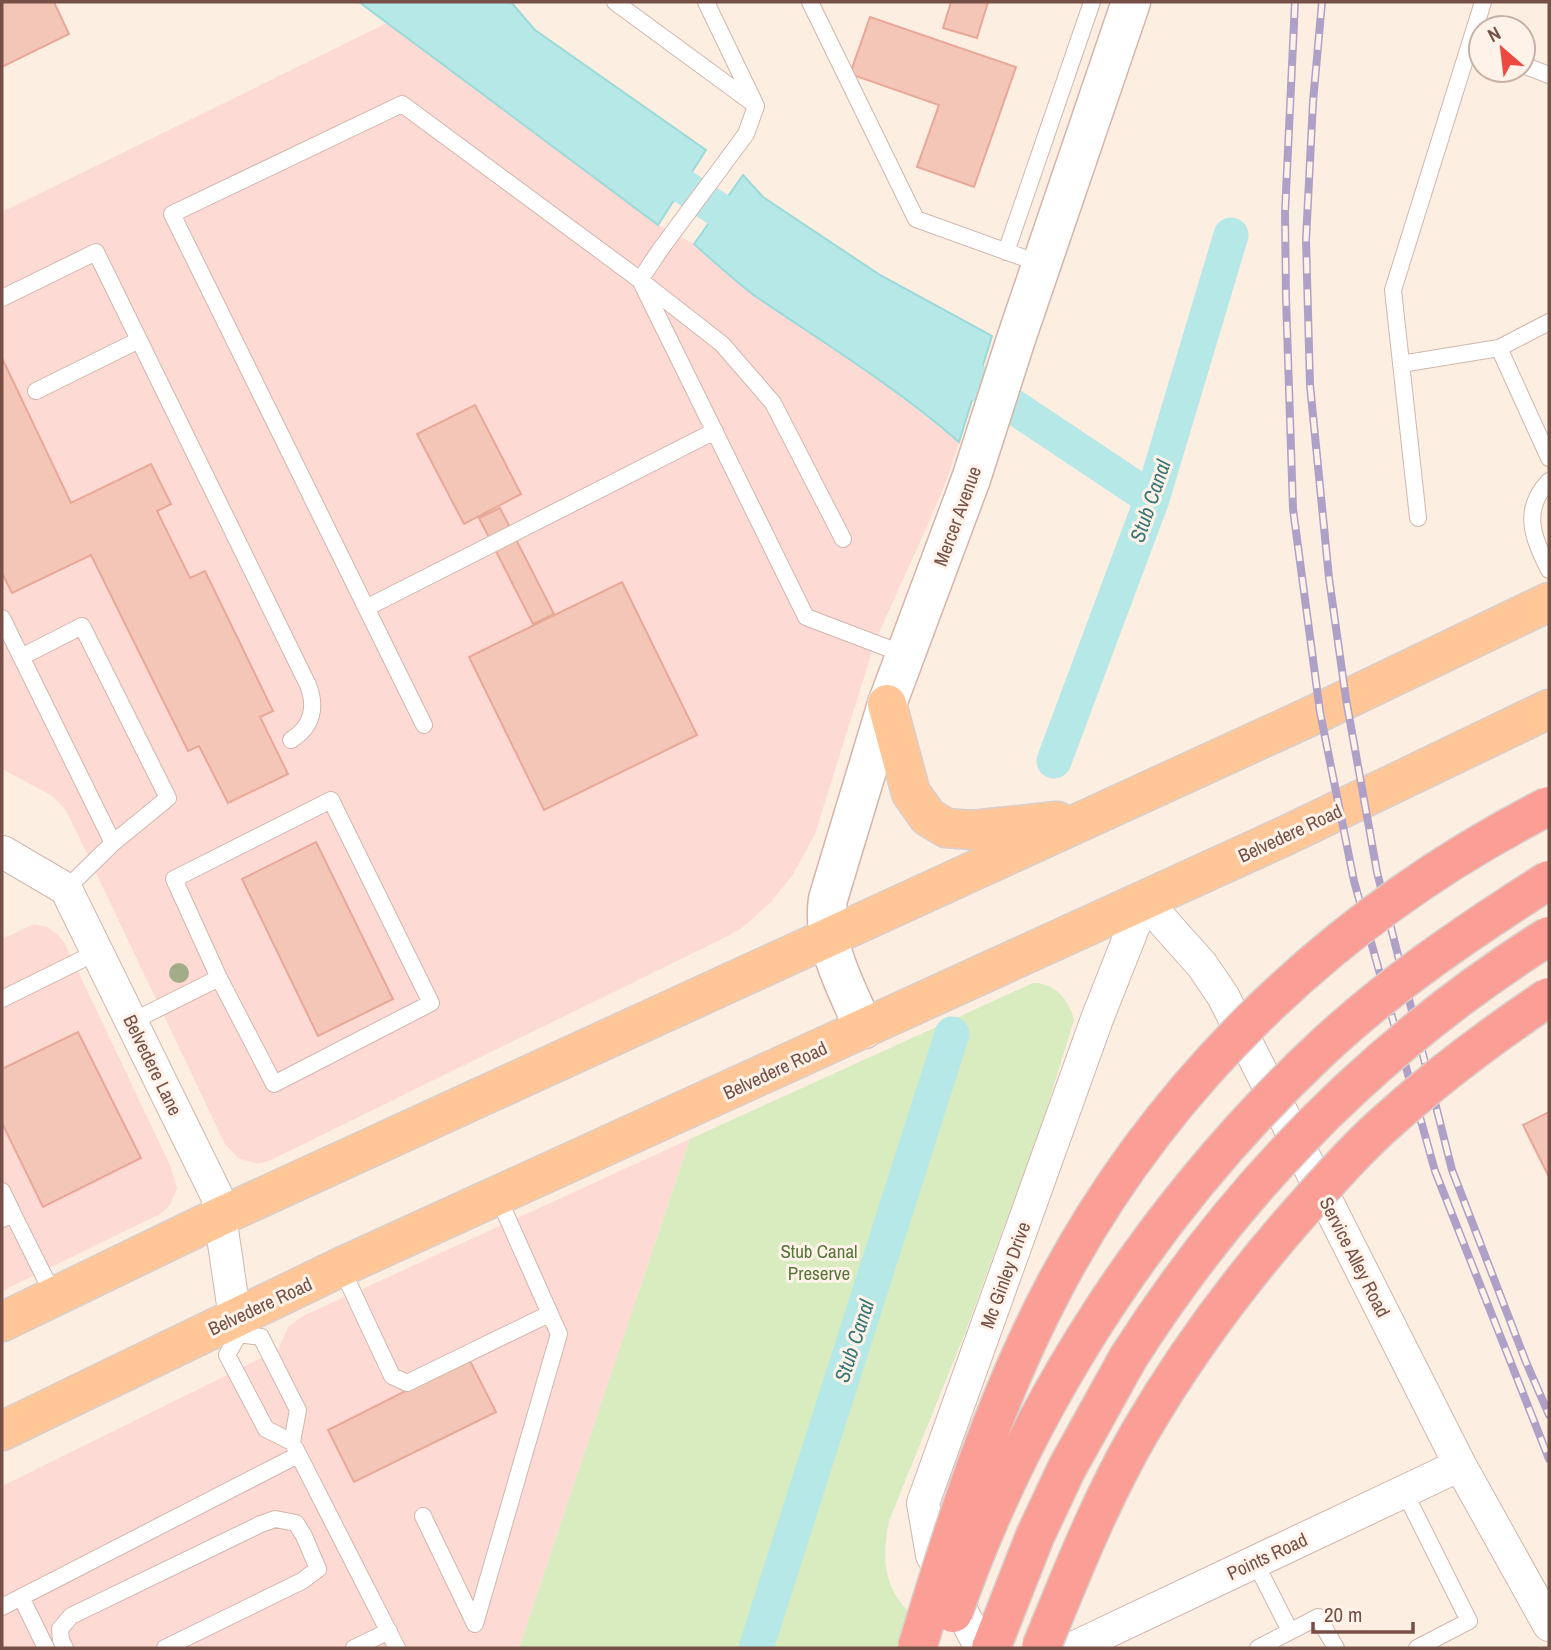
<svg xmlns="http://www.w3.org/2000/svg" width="1551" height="1650" font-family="'Archivo Narrow',sans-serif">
<rect width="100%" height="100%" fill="#fdeee2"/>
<path fill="#fedad5" d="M387 23 658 225 694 244 753 294 863 368 959 442 947 479 925 531 876 639 815 834 792 876 771 902 742 928 728 936 271 1160 258 1164 238 1158 225 1144 66 810 52 796 2 769V212Z
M34 924 47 927 57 934 64 942 170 1165 177 1188 170 1205 160 1214 2 1291V939Z
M690 1139 519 1648H2V1486L278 1350 288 1327 303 1316Z"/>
<path fill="#d9ecc0" d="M1033 983C1054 982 1070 1000 1074 1020L1044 1117 965 1333 889 1521C882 1556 883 1586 909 1612L899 1648H519L690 1139Z"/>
<path fill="#b5e8e7" stroke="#9bdad9" stroke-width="2" d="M359 2H511L535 30 706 150 658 225Z
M743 175 763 197 880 275 992 336 959 442C896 387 824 343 755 296 734 280 714 262 694 244Z"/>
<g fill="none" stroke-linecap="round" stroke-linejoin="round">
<path stroke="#b5e8e7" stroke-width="35" d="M645 161 758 236
M939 357 1152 499
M1054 761 1152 499 1231 235
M756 1648 952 1034"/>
</g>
<path fill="#f4c6b8" stroke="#e8a897" stroke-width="2" d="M2 2H54L69 34 2 67Z
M951 2H988L977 38 943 28Z
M870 17 1016 67 974 187 917 167 939 105 850 74Z
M2 358 71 503 151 464 171 504 157 511 190 578 205 571 273 711 260 717 288 774 228 803 199 746 188 751 91 555 12 593 2 573Z
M475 405 521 494 464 524 417 434Z
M500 508 554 614 533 624 479 518Z
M622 582 697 735 544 810 469 657Z
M316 842 393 999 318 1036 242 879Z
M78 1032 141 1158 43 1207 2 1123V1069Z
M1549 1112V1177L1523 1125Z
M469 1359 496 1412 354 1482 328 1430Z"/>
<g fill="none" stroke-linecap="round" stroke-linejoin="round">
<g stroke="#d1b6ab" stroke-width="18">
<path id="lane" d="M615 2 754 104
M706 2 756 106 746 134 660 250 640 280 806 617 906 655
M810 2 916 219 1041 264
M1523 65 1549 75
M1006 252 1092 2
M2 298 96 252 308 685C317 708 312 727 291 740
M1499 348 1549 322
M1401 364 1499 348 1549 458
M36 391 139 340
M1549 481C1521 510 1533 538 1549 570
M1418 518 1393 290 1483 2
M366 608 715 431
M2 618 113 843
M21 657 82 626 168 798 113 843 66 889
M424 725 172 214 402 104 640 280 722 344 773 403 843 539
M2 999 97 952
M131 1022 219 978 274 1084 431 1003 331 800 174 879 219 978
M2 1191 13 1214 2 1219
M13 1214 54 1296
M341 1267 392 1376 407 1383 549 1314
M236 1320 239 1334 227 1355 266 1429 292 1442 298 1410 261 1337 239 1334
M295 1448 397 1648
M1404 1491 1469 1621 1417 1648
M423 1516 475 1624 559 1334 498 1197
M1255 1562 1290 1631
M21 1597 46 1648
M2 1607 298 1455
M65 1648 61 1640 60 1629 71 1616 261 1524 275 1519 296 1523 304 1536 318 1569 302 1581 165 1648
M354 1648 389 1631
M1258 1648 1318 1617 1336 1648"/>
</g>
<g stroke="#d1b6ab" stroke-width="34">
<path id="street" d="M3 852 66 889 97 952 217 1196 235 1318
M981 1648 932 1555 923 1503 1097 1019 1144 900 1202 965 1223 996 1460 1465 1549 1625
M1073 1648 1460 1465"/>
</g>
<g stroke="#d5b4a8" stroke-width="41">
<path id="secondary" d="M864 1029C847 988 821 945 828 899L887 704 971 479 1016 339 1131 2"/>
</g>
<g stroke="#d9cecb" stroke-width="41">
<path id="primary" d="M887 704 911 793 928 817 946 828 972 830 1057 821
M2 1322 219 1217 1320 712 1549 602
M2 1431 341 1267 1287 835 1549 709"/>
</g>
<g stroke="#d9cecb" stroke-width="41">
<path id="highway" d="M991 1648 1035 1536 1067 1468 1128 1358"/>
</g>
<use href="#lane" stroke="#fff" stroke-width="16"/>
<use href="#street" stroke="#fff" stroke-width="32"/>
<use href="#secondary" stroke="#fff" stroke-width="38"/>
<use href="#primary" stroke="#ffc797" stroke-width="38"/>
<use href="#highway" stroke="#fb9e95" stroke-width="38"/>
<g stroke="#aea0c7" stroke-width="8">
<path id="rail" d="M1295 2 1285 213 1286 298 1293 509 1320 712 1354 881 1435 1171 1549 1459
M1322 2 1313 102 1306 240 1310 385 1329 578 1346 699 1377 872 1452 1170 1526 1362 1549 1415"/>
</g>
<use href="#rail" stroke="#fff3e9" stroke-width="5" stroke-dasharray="16" stroke-linecap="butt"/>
<g stroke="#d9cecb" stroke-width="41" stroke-linecap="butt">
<path id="highway-bridge" d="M1128 1358C1238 1185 1376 1045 1549 936
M953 1613C1027 1401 1157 1203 1320 1050 1390 984 1469 931 1549 880
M917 1648C954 1526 993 1404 1052 1291 1162 1080 1339 913 1549 806
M1041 1648C1071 1575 1100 1501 1140 1432 1186 1353 1241 1279 1302 1210 1330 1179 1358 1147 1390 1119 1440 1074 1494 1034 1549 997"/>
</g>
<use href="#highway-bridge" stroke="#fb9e95" stroke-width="38"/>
</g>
<circle fill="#a2ad87" cx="179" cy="973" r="10"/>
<g text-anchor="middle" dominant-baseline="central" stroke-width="6" stroke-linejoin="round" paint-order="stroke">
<g font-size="19" fill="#765047" stroke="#fff3e9">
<text transform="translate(957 516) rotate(-70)">Mercer Avenue</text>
<text transform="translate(1290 833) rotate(-25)">Belvedere Road</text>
<text transform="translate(153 1065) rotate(64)">Belvedere Lane</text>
<text transform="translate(775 1070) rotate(-25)">Belvedere Road</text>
<text transform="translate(1355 1257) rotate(63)">Service Alley Road</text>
<text transform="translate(1005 1275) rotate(-70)">Mc Ginley Drive</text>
<text transform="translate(260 1306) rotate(-25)">Belvedere Road</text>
<text transform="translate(1267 1556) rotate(-25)">Points Road</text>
</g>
<g font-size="19" fill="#58773c" stroke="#fff3e9">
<text x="819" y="1251">Stub Canal<tspan x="819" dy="22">Preserve</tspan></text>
</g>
<g font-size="21" font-style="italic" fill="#377675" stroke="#fff3e9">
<text transform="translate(1150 501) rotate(-71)">Stub Canal</text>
<text transform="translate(854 1341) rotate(-72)">Stub Canal</text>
</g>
</g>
<rect width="1551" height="1650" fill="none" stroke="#765047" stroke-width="7"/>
<g transform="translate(1502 49) rotate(332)"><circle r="33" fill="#fff3e9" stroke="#c8b2a8" stroke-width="2"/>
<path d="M0-5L12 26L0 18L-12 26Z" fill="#ee4940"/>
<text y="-10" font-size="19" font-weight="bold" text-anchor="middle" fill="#765047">N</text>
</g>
<path d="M1313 1622v10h100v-10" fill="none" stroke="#765047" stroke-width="3.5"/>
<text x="1324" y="1622" font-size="21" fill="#765047" stroke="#fff3e9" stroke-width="5" paint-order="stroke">20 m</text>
</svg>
